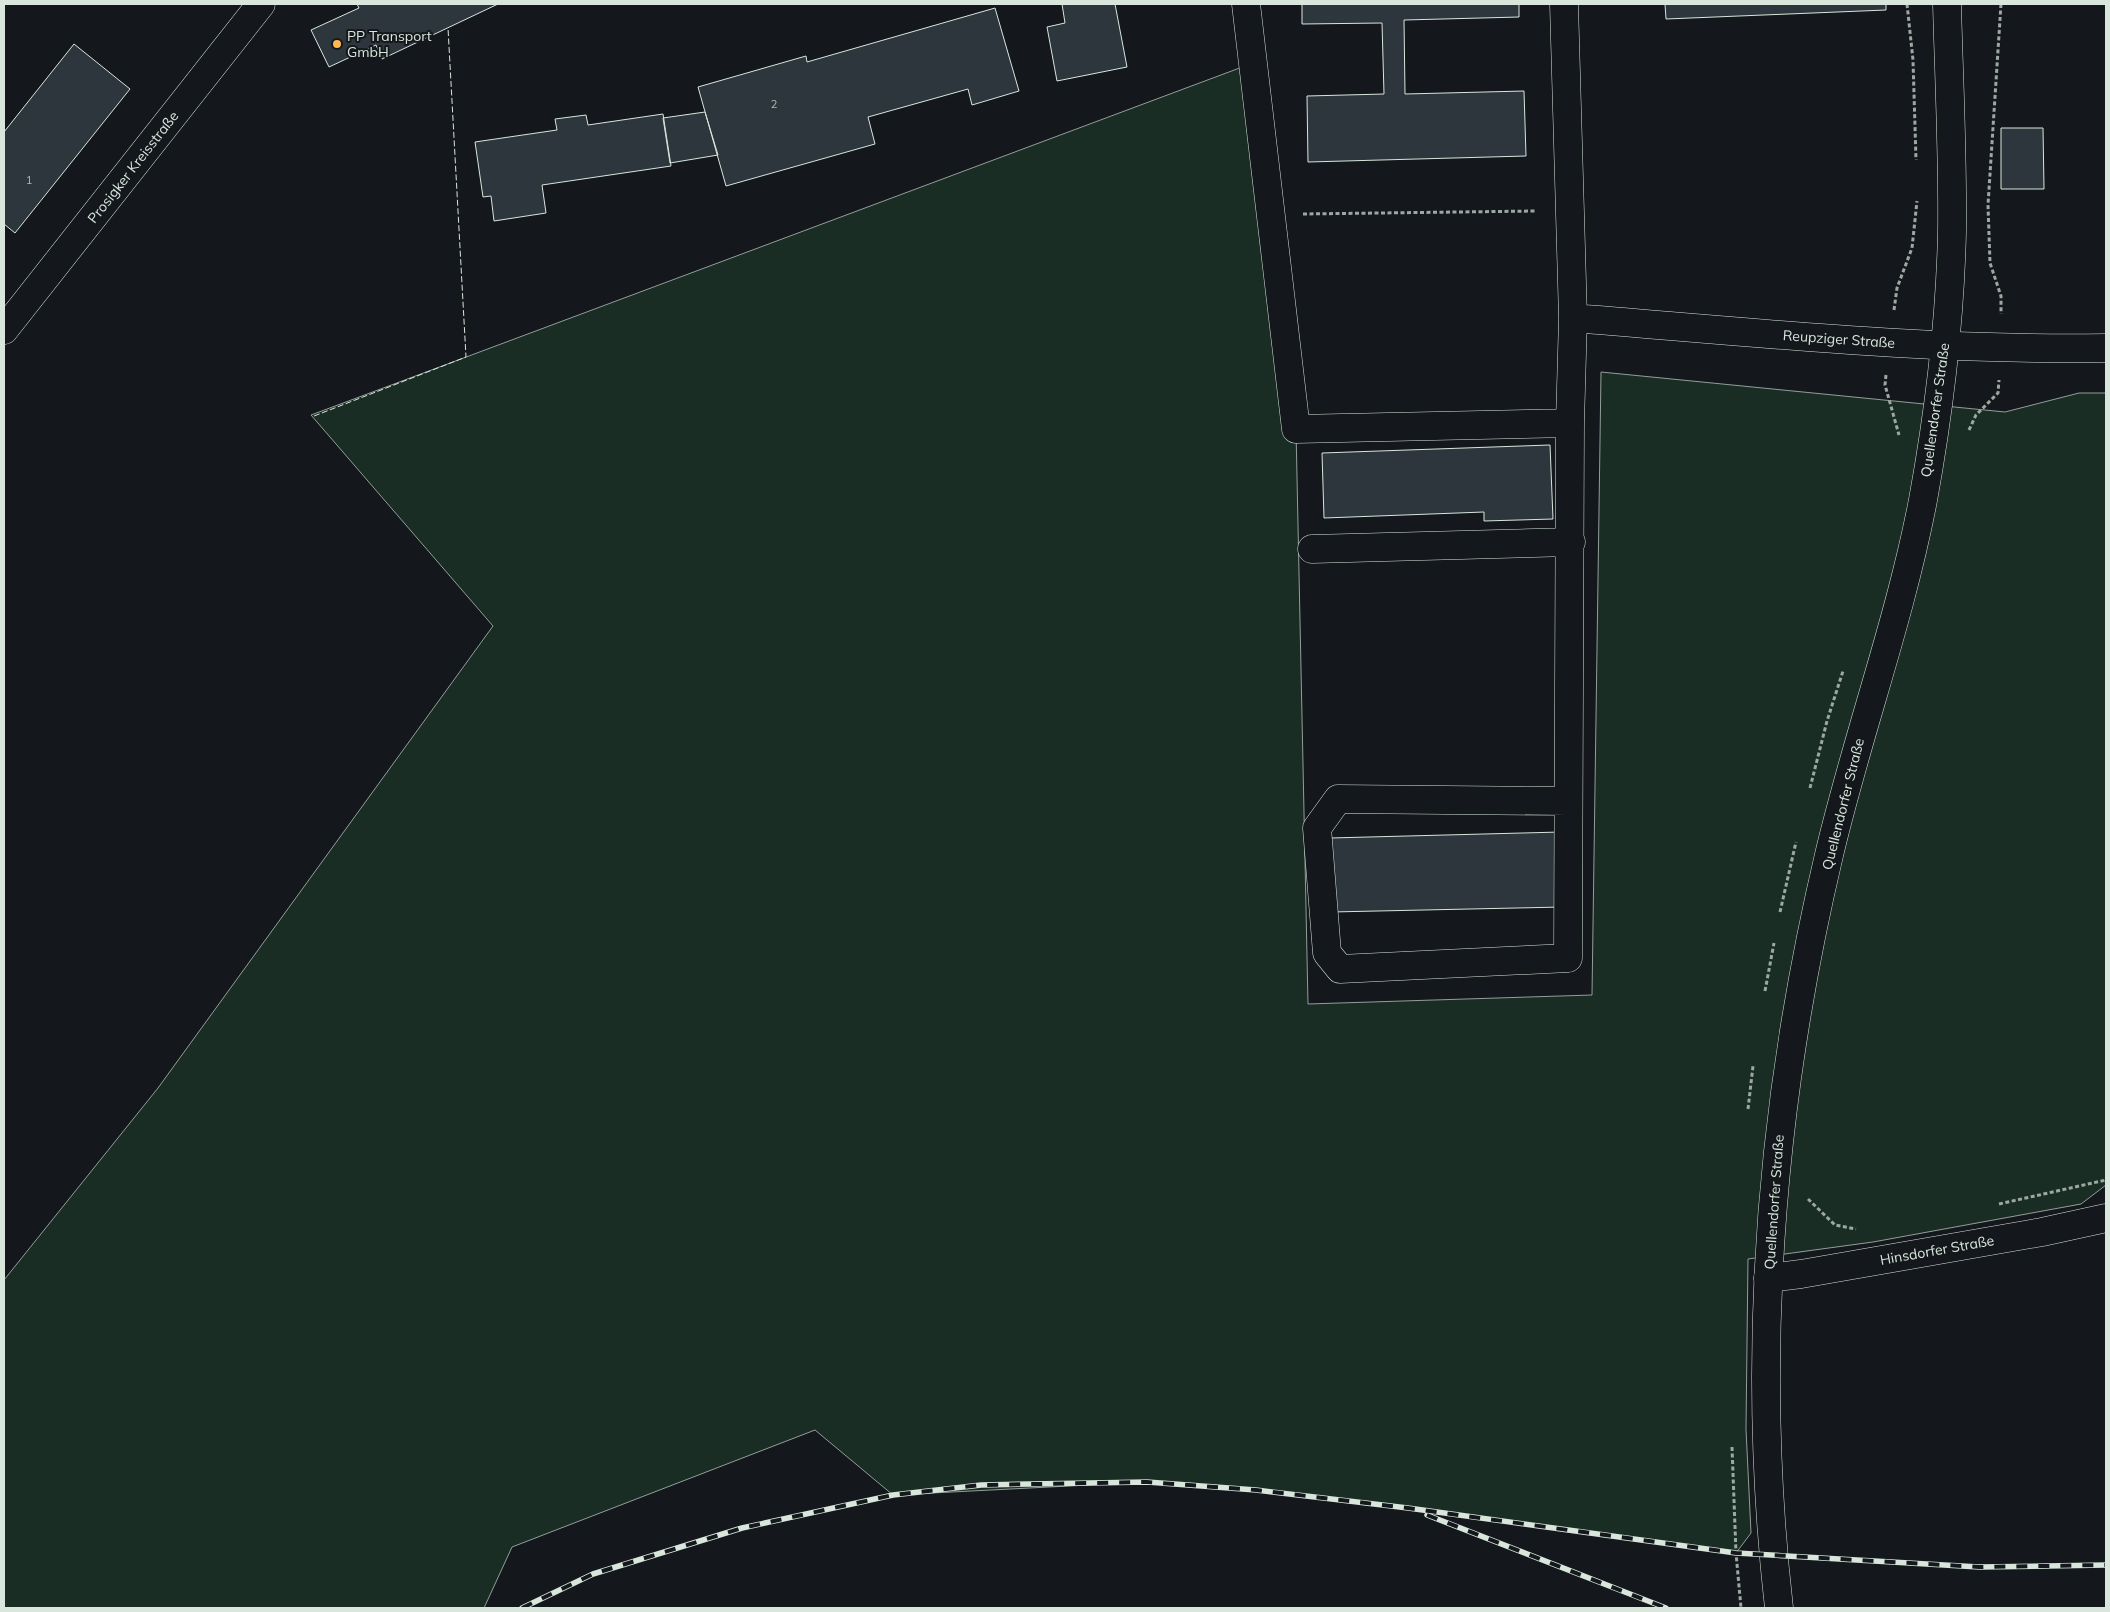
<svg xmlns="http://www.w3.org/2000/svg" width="2110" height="1612" font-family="Mulish,sans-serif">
<rect width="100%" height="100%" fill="#14181c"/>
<path fill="#1a2d24" stroke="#939e99" d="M1253 63 1296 429 1308 1004 1592 995 1601 372 2005 412 2079 393H2106V1185L2081 1204 1873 1242 1748 1259 1746 1429 1751 1533 1736 1553 1408 1508 1256 1490 1147 1482 893 1495 815 1430 512 1547 484 1608H4V1280L158 1088 493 626 311 415Z"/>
<path fill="#2c363c" stroke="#d8e6dc" d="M357 4H498L382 59 376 45 329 67 311 30 359 8Z
M1062 4H1115L1127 67 1057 81 1047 27 1065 23Z
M1302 4H1519V17L1404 20 1405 94 1524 91 1526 156 1308 162 1307 96 1384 94 1382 23 1302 24Z
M1665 4H1886V10L1666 19Z
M995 8 1019 91 972 105 968 89 868 117 875 144 726 186 698 87 806 56 807 62Z
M74 44 130 89 15 233 4 224V132Z
M705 112 718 155 670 163 663 118Z
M663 114 671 166 542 185 546 213 494 221 491 196 483 197 475 142 557 130 555 119 586 115 588 125Z
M2001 128H2043L2044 189H2001Z
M1550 445 1553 519 1484 521V512L1324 518 1322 453Z
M1561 832 1563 907 1331 912 1330 838Z"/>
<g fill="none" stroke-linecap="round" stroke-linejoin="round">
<g stroke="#d8e6dc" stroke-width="29">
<path id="minor" d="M1246 4 1296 429 1570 423 1573 318 1564 4
M1573 318C1750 332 1928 351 2106 348
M1312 549 1571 542
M1567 801 1338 799 1317 828 1327 953 1340 969 1568 958 1570 423
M1768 1278 1801 1274 2042 1232 2106 1218"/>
</g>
<g stroke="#d8e6dc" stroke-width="29">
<path id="major" d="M4 330 261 4
M1779 1608C1750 1353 1770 1104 1829 855 1857 736 1900 620 1923 500 1939 412 1950 321 1952 232 1953 156 1949 80 1947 4"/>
</g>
<path stroke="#9da8a2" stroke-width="3" stroke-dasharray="4 2.5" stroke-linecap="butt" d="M1907 4 1913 60 1916 160
M2001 4 1988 205 1990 263 2001 296V314
M1303 214 1537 211
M1894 310 1897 288 1912 248 1917 201
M1886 375 1885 385 1899 435
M1969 430 1976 415 1998 393 1999 380
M1810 788 1827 721 1843 671
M1780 912 1796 842
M1765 991 1774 943
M1748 1109 1753 1066
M1808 1199 1835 1225 1856 1229
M1999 1204 2106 1180
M1732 1447 1736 1553 1741 1608"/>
<use href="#minor" stroke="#14181c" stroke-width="28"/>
<use href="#major" stroke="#14181c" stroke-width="28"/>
<g stroke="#d8e6dc" stroke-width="5.5">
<path id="rail" d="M1427 1515 1666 1608
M522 1608 593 1574 742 1528 893 1495 981 1485 1147 1482 1256 1490 1408 1508 1736 1553 1979 1567 2106 1565"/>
</g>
<use href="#rail" stroke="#14181c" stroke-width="4" stroke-dasharray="11" stroke-linecap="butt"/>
<path stroke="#d8e6dc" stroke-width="1" stroke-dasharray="6 2.5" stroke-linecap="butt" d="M314 416 466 357 448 28"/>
</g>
<circle fill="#ffb74d" stroke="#14181c" stroke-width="2" cx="337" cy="44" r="5"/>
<g text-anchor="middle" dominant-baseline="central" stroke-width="4" stroke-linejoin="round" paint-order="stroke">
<g font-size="11" fill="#adbab4">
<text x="774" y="104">2</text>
<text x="29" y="180">1</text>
</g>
<g font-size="14" fill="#d8e6dc" stroke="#14181c" text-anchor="start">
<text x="347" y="36">PP Transport<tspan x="347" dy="16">GmbH</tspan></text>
</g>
<g font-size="14" fill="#d8e6dc" stroke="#14181c">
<text transform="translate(133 167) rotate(-52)">Prosigker Kreisstraße</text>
<text transform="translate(1839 339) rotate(4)">Reupziger Straße</text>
<text transform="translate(1935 410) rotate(-82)">Quellendorfer Straße</text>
<text transform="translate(1843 804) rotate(-76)">Quellendorfer Straße</text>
<text transform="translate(1774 1202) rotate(-86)">Quellendorfer Straße</text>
<text transform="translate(1937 1250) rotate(-10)">Hinsdorfer Straße</text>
</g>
</g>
<rect width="2110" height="1612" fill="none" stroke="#d8e6dc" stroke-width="10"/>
</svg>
